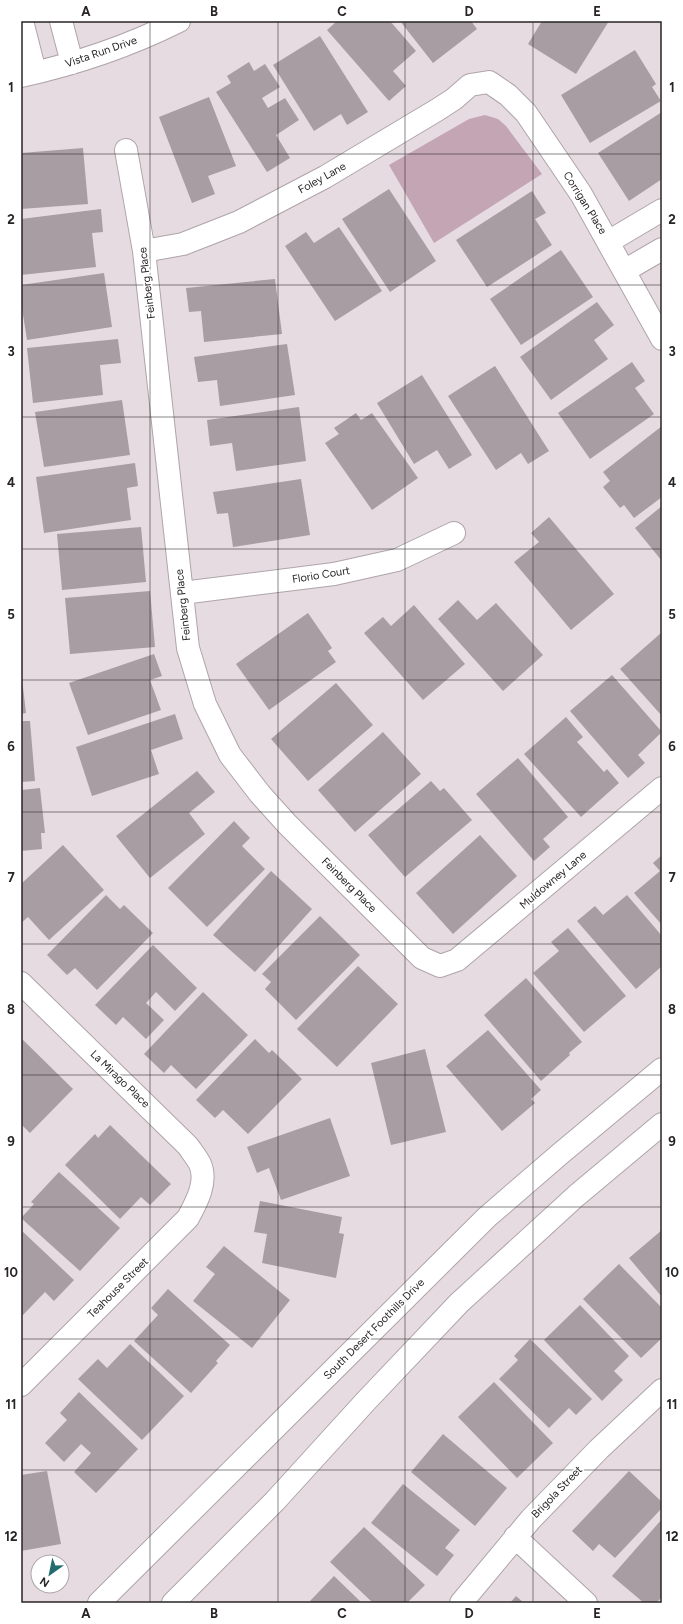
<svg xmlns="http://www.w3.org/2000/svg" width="683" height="1624" font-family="Figtree,sans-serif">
<rect width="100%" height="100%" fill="#e6dbe0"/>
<path fill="#c3a5b4" d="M485 115 498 119 506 126 542 174 434 243 389 165 469 119Z"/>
<path fill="#a79da2" d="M337 21H390L416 51 393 71 406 86 389 101 327 30Z
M400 21H471L477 29 433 63Z
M542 21H609L576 74 528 44Z
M320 36 368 112 347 125 341 114 314 131 273 65Z
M635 50 656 84 652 87 661 101 590 143 561 95Z
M249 62 254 71 265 64 280 87 262 98 268 108 285 98 299 120 276 135 290 158 267 172 216 92 231 83 227 76Z
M209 97 236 166 208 176 215 194 192 203 159 117Z
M662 112V179L629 201 598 153Z
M83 148 88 204 21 209V153Z
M389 189 436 261 390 292 342 219Z
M532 191 546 213 535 219 552 245 487 287 456 240Z
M101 209 103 232 92 233 96 267 21 275V219Z
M339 227 382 291 335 321 285 246 306 232 314 243Z
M561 250 593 297 521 345 490 299Z
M104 273 112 327 27 340 21 302V285Z
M275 279 282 334 204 342 201 311 189 312 186 288Z
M597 302 614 325 594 340 608 359 551 400 520 357Z
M118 339 121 363 100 365 103 395 33 403 27 348Z
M287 344 295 395 220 406 217 380 198 382 194 357Z
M632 362 645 381 635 388 654 414 590 459 558 413Z
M495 366 549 451 528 464 521 453 496 470 448 396Z
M422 375 472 455 449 469 437 450 414 464 377 403Z
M122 400 130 455 44 467 35 412Z
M299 407 306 461 236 471 232 443 210 446 207 420Z
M356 413 361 420 372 413 418 478 372 510 325 443 339 434 334 428Z
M662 426V497L634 518 624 505 620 508 603 487 610 481 603 472Z
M135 463 138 486 127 488 131 520 44 533 36 477Z
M301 479 310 535 233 547 228 513 217 514 213 492Z
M662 506V561L635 528Z
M549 517 614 594 571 630 514 562 539 542 531 533Z
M141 527 146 582 62 590 57 534Z
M150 591 155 647 70 654 65 598Z
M458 600 477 620 496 603 543 655 503 691 438 619Z
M414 605 465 664 423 700 364 633 383 617 391 626Z
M308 613 332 648 328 651 336 662 269 710 236 664Z
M661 633 662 634V716L620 669Z
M154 654 162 676 150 680 161 710 88 735 69 683Z
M21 670 26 713 21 714Z
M612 675 662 732 638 755 645 763 628 778 570 711Z
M336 683 373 725 308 781 271 739Z
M175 714 183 739 151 750 159 774 92 796 76 747Z
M566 717 583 737 577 742 604 772 607 769 619 783 581 817 524 754Z
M21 721H30L35 781 21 782Z
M383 732 421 774 355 832 318 790Z
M518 758 568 817 543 839 550 847 534 861 476 794Z
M197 771 215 792 189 813 205 834 150 878 116 836Z
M431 781 440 791 444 788 472 820 405 877 368 835Z
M40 788 45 833H41L42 849 21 851V790Z
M234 821 250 838 242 846 265 869 207 927 168 888Z
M480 835 517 876 453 934 416 893Z
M63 845 104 890 49 940 28 917 21 923V884Z
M662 855V925L634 893 660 871 653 863Z
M271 871 312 909 255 972 213 935Z
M106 895 120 909 124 905 153 933 97 990 75 968 67 975 47 955Z
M627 895 662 936V966L636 989 577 921 595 906 603 915Z
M320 916 360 955 296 1020 265 989 271 982 262 974Z
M568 928 626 996 584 1032 533 973 559 951 551 942Z
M153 945 197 988 175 1011 156 992 146 1003 164 1020 146 1039 123 1017 116 1025 95 1005Z
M358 966 398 1004 337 1067 297 1029Z
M526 978 582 1042 569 1053 570 1055 541 1081 484 1015Z
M203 992 248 1035 196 1089 171 1065 164 1073 144 1054Z
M488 1030 541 1090 531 1099 535 1103 502 1131 446 1066Z
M21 1038 73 1089 30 1133 21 1124Z
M255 1039 269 1053 272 1050 302 1079 248 1134 223 1110 215 1118 196 1100Z
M425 1049 446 1132 391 1145 371 1063Z
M330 1118 350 1176 281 1200 269 1168 257 1173 247 1147Z
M110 1125 171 1184 150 1205 141 1197 120 1219 65 1165 95 1134 98 1138Z
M59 1172 120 1228 80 1271 21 1218 34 1204 31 1202Z
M260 1201 342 1217 339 1233 344 1234 336 1278 262 1263 267 1234 254 1232Z
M21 1230 74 1280 54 1301 45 1292 23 1315 21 1313Z
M662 1230V1297L629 1258Z
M224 1246 290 1300 252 1348 193 1301 215 1274 206 1267Z
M619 1264 662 1308V1338L641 1358 583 1299Z
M168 1289 230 1345 216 1361 218 1363 191 1393 134 1341 158 1315 151 1308Z
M580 1305 629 1356 614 1371 623 1380 602 1401 544 1340Z
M530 1339 592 1399 576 1415 569 1408 549 1428 499 1379 518 1360 514 1356Z
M130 1344 184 1396 142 1440 78 1379 98 1359 107 1368Z
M494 1382 553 1443 517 1478 458 1417Z
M79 1392 138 1449 96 1493 74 1472 91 1453 81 1444 64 1462 45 1443 67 1420 60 1413Z
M443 1434 507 1488 475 1526 411 1472Z
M47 1471 61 1544 21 1551V1475Z
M629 1471 662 1502V1508L615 1558 599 1544 593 1551 572 1531Z
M403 1484 460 1530 445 1548 454 1555 437 1576 371 1523Z
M662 1519V1597L656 1603H644L612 1576Z
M364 1527 425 1585 407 1603H373L330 1562Z
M334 1576 362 1603H312L310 1601Z
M516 1596 524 1603H510Z"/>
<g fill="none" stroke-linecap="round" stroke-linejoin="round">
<g stroke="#aea4a9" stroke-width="24">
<path id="minor" d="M22 21 35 72
M61 21 72 63
M21 76C76 64 129 46 179 21
M126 150 144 251 188 648 205 704 230 755 260 794 287 824 422 958 440 966 457 960 662 788
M608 242 662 210
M144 251 183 244 239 222 325 177 437 110 454 99 470 85 489 82 508 95 526 113 581 194 662 339
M624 271 662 249
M182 593 334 574 397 560 454 533
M21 983 188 1146C192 1152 197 1158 200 1164 208 1182 196 1203 188 1218L21 1385
M515 1537 586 1603
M461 1603 531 1519 599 1449 662 1390"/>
</g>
<g stroke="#aea4a9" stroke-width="24">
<path id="major" d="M99 1603 487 1217 560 1154 662 1069
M173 1603 275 1501 366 1401 459 1303 576 1196 662 1124"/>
</g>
<use href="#minor" stroke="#fff" stroke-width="22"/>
<use href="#major" stroke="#fff" stroke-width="22"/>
</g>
<path fill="none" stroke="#282426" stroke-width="1" stroke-opacity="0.55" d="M150 21V1603M278 21V1603M405 21V1603M533 21V1603M21 154H662M21 285H662M21 417H662M21 549H662M21 680H662M21 812H662M21 944H662M21 1075H662M21 1207H662M21 1339H662M21 1470H662"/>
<g text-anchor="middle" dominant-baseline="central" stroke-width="3.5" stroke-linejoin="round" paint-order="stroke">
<g font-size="11" fill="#282426" stroke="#fff">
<text transform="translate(101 52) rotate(-19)">Vista Run Drive</text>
<text transform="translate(322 178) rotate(-29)">Foley Lane</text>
<text transform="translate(585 203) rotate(58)">Corrigan Place</text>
<text transform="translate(147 283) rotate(-97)">Feinberg Place</text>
<text transform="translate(321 575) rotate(-9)">Florio Court</text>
<text transform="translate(183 605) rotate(-96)">Feinberg Place</text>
<text transform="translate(553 880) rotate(-40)">Muldowney Lane</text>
<text transform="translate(349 885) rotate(45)">Feinberg Place</text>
<text transform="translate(120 1079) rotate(44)">La Mirago Place</text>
<text transform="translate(118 1288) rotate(-45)">Teahouse Street</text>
<text transform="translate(374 1329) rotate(-45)">South Desert Foothills Drive</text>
<text transform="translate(557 1492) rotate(-46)">Brigola Street</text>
</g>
</g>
<rect width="683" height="1624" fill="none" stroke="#ffffff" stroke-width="44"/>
<g transform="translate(50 1574) rotate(213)"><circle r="19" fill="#ffffff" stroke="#a9a7a8"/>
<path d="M0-3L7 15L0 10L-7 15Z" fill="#216d6e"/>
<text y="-6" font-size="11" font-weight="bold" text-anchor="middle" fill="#282426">N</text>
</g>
<rect x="22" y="22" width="639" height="1580" fill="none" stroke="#282426" stroke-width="1.5"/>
<g font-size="13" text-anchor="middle" font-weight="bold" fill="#282426">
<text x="86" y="16">A</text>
<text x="214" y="16">B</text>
<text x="342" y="16">C</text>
<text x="469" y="16">D</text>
<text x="597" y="16">E</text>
<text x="11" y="92">1</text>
<text x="672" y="92">1</text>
<text x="11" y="224">2</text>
<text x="672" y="224">2</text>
<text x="11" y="356">3</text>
<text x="672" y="356">3</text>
<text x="11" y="487">4</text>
<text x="672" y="487">4</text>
<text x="11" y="619">5</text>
<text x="672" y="619">5</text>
<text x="11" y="751">6</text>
<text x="672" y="751">6</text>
<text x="11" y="882">7</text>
<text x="672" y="882">7</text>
<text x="11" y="1014">8</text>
<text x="672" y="1014">8</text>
<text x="11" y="1146">9</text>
<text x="672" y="1146">9</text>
<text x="11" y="1277">10</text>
<text x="672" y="1277">10</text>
<text x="11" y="1409">11</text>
<text x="672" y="1409">11</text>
<text x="11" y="1541">12</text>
<text x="672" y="1541">12</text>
<text x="86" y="1618">A</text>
<text x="214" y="1618">B</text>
<text x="342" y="1618">C</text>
<text x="469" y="1618">D</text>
<text x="597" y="1618">E</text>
</g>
</svg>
